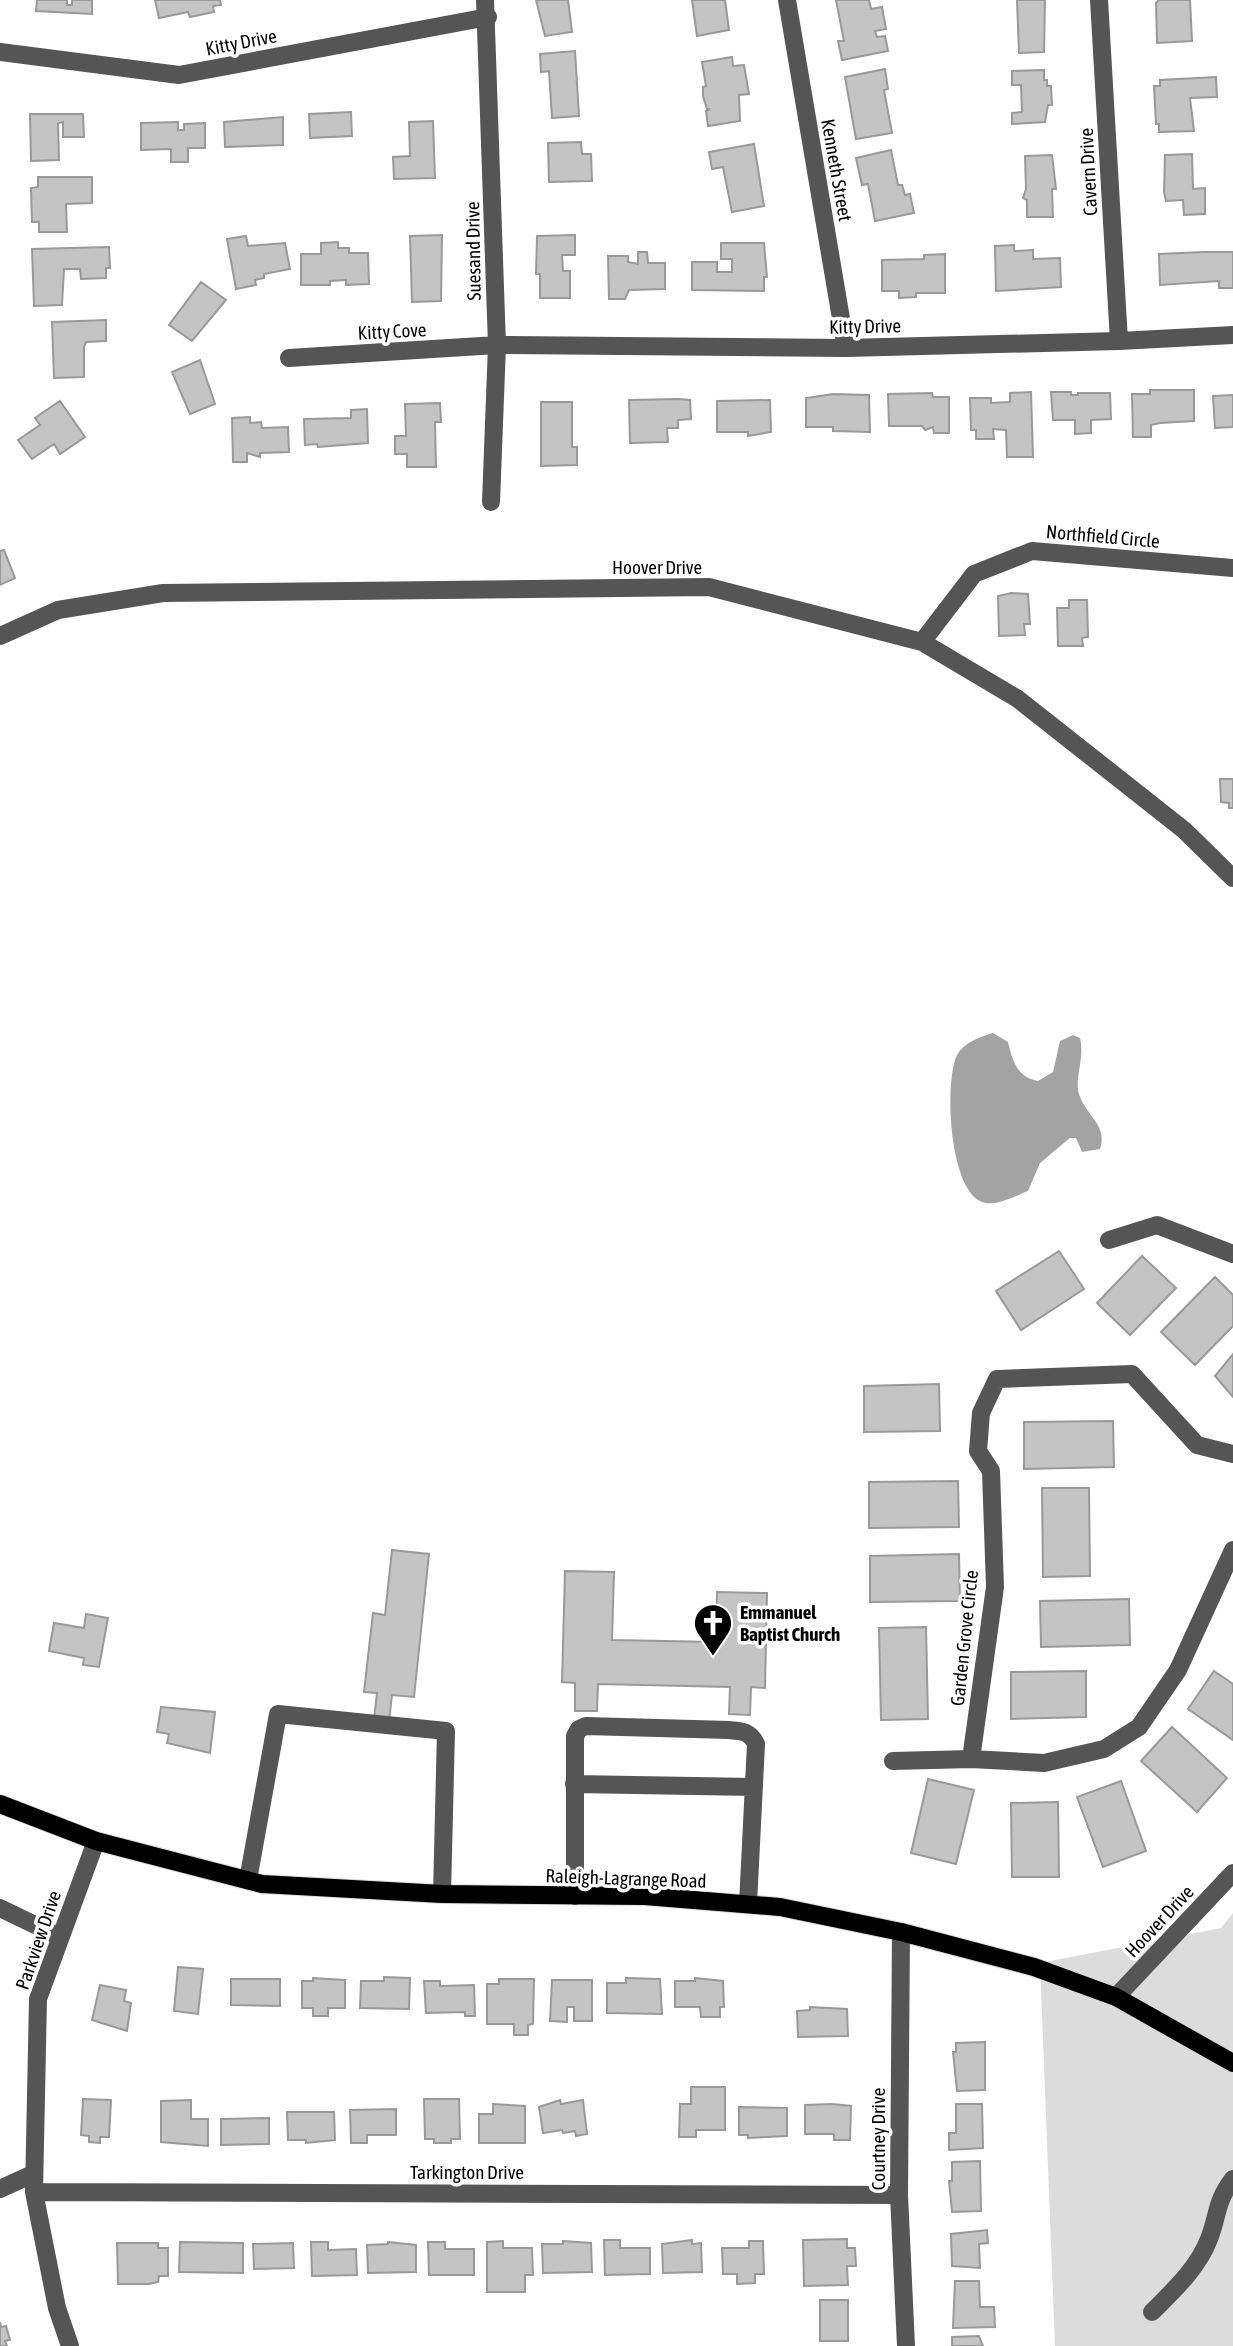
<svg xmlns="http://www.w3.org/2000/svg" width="1233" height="2346" font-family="'Asap Condensed',sans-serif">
<rect width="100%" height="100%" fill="#fff"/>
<path fill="#dcdcdc" d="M1233 1913V2346H1055L1040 1963 1221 1928Z"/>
<path fill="#a3a3a3" d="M993 1033 1008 1042C1013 1062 1017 1077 1038 1081L1053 1072 1060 1041 1073 1035 1080 1038C1085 1058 1074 1079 1079 1094 1086 1116 1108 1125 1100 1149L1082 1152 1076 1138H1070L1040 1163 1028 1191C1015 1196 995 1207 982 1202 949 1190 944 1082 957 1055 964 1042 980 1037 993 1033Z"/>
<path fill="#c4c4c4" stroke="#999" stroke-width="2" d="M37 0H67V5H72V0H92V14L36 11Z
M155 0H220L221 5 213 6 214 12 190 17 188 12 159 18Z
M536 0H568L572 32 545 36Z
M725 0 729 30 697 36 692 0Z
M836 0H869L871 9 882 7 886 29 875 31 877 37 885 36 888 51 842 60 838 41H844Z
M1017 0H1045L1044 52 1019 53Z
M1159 0H1190L1192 41 1157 43 1156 3Z
M575 51 579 116 552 118 549 71 541 72 540 54Z
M732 57 733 66 744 65 749 94 739 95 740 121 708 126 706 111 710 109H707L703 96V87L706 86 702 62Z
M885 69 888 89 884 90 892 133 856 139 845 77Z
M1044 70V80H1047V86H1051L1052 105H1048L1045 122 1012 124V113L1022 112 1021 85H1012V71Z
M1216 77 1217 97 1190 98 1194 131 1159 132V124H1156L1154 86H1160V80Z
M351 112 352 136 310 138 309 114Z
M30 114H83L84 137H63V122L58 123 59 160 31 161Z
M283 117V145L225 147 224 122Z
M433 121 435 178 394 179 393 157 410 156 409 122Z
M178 122V130H184V124L205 123V148H188V162H171V149L141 150V123Z
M581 142 582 154H591L592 181 549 182 548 143Z
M754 144 764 206 732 212 723 167 712 169 709 152Z
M891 150 898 185H902L905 195 910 194 914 213 875 221 868 184 862 185 856 158Z
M1192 154 1193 189 1205 188V214L1184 215 1183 200 1166 201 1164 192 1165 155Z
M1052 155 1056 189H1052L1053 217H1027V200L1023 198 1026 189 1025 156Z
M38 177H92V203L66 204 67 232H39V222H32L31 188 38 187Z
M442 235 441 301 412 302 410 236Z
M575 235V255H562L563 271H570V298H540V274H536L537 236Z
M246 236 248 246 285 243 290 269 264 274V278L255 280 256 285 236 289 227 239Z
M338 242V248H349V253H368L369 284 346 285V280L330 281V285H301V254H321V243Z
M721 243H764L767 277H764V291L692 290V262H717V272H732V259H721Z
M1014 245V251L1033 250V259L1060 258 1061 287 996 291 995 246Z
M109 247 110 268H106V278L81 279 80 269H64L62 305 34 306 32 249Z
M638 252H647L648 263H665V289L629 290 625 299H609L608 256H628V262L638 264Z
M1204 252H1233V288H1219V281L1160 285 1159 254Z
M945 254V293H916V297L899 298V291H882V260L924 259V255Z
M201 282 226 300 192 341 169 325Z
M106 320V341L86 342 84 347V377L54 378 52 322Z
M200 360 215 404 190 414 172 372Z
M1150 390H1194V421L1160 423 1151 425V437H1133L1132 394H1150Z
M1031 392 1033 457H1007L1006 430 993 429 994 439H976V430H971L970 398H991V403L1010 402V393Z
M1051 392H1071V395H1078V393H1110L1111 419 1091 420V433L1075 434V420H1053Z
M932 393 933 397H949V433H934L933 427 925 430 922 426H889L888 394Z
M833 394 869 395 870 432 833 431V427H806V398Z
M1233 395V427L1215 428 1213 396Z
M678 399 690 400 691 419 678 420V428H667L668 442 630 443 629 400Z
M770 400 771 432 748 436V432H717V401Z
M60 401 85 437 60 454 54 444 32 459 18 440 40 425 35 418Z
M541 402H572V447H577V465L541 466Z
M440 403 441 422H435L436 467H407V454H395V436H406L405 404Z
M367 409 368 443 318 447 317 444 305 445 304 419 351 418V410Z
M250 417V423L261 422 262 428 288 427 289 452 260 453V457L247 453V462H233L232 418Z
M4 550 15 578 0 585V551Z
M1011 593 1028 594 1030 624H1024L1025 635 999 636 998 596Z
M1069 600H1087L1088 637 1082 638 1083 646H1058L1057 608H1069Z
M1220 779H1233V808H1229V803L1221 802Z
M1059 1251 1084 1289 1021 1330 996 1291Z
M1142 1256 1176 1288 1130 1335 1097 1303Z
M1215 1277 1233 1295V1326L1195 1365 1161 1332Z
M1233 1354V1397L1215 1376Z
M939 1384 940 1431 864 1432V1386Z
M1113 1421 1114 1467 1024 1469V1422Z
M958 1481 959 1527 869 1528V1482Z
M1042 1488H1089L1090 1576 1043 1577Z
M392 1550 429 1554 414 1697 392 1695 389 1721 374 1719 377 1693 364 1692 373 1613 385 1615Z
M959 1554 960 1601 870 1602V1556Z
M565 1571 614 1572 612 1640 716 1642 717 1592 767 1593 765 1688 751 1687 750 1715 729 1714 730 1687 598 1684 597 1711H575V1683L562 1682Z
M1129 1599 1130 1645 1041 1647 1040 1601Z
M86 1614 108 1618 99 1667 83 1665 84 1658 49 1651 54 1623 84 1628Z
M926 1627 928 1719 881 1720 879 1628Z
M1086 1671V1717L1011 1719V1672Z
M1214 1671 1233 1684V1740L1188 1709Z
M161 1707 215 1712 210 1753 167 1743 169 1734 157 1732Z
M1172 1727 1227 1778 1197 1812 1141 1761Z
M928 1779 974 1790 956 1864 911 1853Z
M1121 1781 1146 1851 1103 1867 1077 1797Z
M1058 1802 1059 1877H1012L1011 1803Z
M178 1967 203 1969 198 2014 174 2011Z
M384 1977 410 1978 409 2009 360 2008 361 1981H384Z
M313 1978 345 1980V2008H328V2016H313V2008H302V1981H313Z
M626 1978 660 1979 662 2014 607 2013V1983H626Z
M695 1978 723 1981 724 2007H720V2017H701L700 2007H675V1981H695Z
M231 1979H280V2006L231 2005Z
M499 1979H534L533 2024 528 2025V2035H514V2024H487V1984H499Z
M552 1980H592V2021H574V2007H567V2022L550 2021Z
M424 1981H440V1986L474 1985 475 2016H465V2012L426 2013Z
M100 1985 126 1990 124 2001 131 2003 127 2031 92 2020Z
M810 2007 847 2009 848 2036 798 2037 797 2011 810 2010Z
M985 2042V2090L957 2091 953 2052H956V2043Z
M691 2087H725V2130H696V2137H679L680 2104H691Z
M83 2099 111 2100 109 2137H100V2143L89 2142V2136L81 2135Z
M424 2099H459L460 2139H451V2143H434V2139H425Z
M191 2100V2119H208V2146L161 2142V2101Z
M560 2100 561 2104 583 2100 587 2134 576 2136 575 2131 563 2133 562 2130 543 2133 539 2107Z
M493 2104 525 2106V2143H479V2114H493Z
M832 2104 851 2106 850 2140H834V2134H805V2105Z
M956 2104H982L983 2148 949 2150V2133H956Z
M739 2107 787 2108V2136L748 2138V2135H739Z
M396 2109V2135H367V2143H351L350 2110Z
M287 2112H334L335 2140 306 2143V2140H288Z
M269 2118V2144L221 2145V2119Z
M980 2161 981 2211 952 2212 949 2181H952V2162Z
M987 2230 988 2243 979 2244 980 2268 952 2266 951 2234Z
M847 2239V2248H855L856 2266H847L848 2285 804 2286 803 2240Z
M604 2240H620V2248H650V2274L605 2275Z
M692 2240V2244L701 2243 702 2272 663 2273 662 2244Z
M503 2241V2248H532L533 2275H525V2292H487V2242Z
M563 2241 591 2243 592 2272 543 2273 542 2244H563Z
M749 2241H763L764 2274H755V2283L737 2284V2274H723L722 2248H749Z
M180 2242 243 2243V2273L179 2272Z
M311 2242H328V2250L356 2249 357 2275 312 2276Z
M388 2242 416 2245V2272L368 2273 367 2245 388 2244Z
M428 2242H445V2249H474V2275H429Z
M117 2243H158V2248H168V2276H159L158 2282 149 2284H118Z
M293 2243 294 2268 254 2269 253 2244Z
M955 2281H979L980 2307H994L995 2327 953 2328Z
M820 2300H848V2341H820Z
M0 2322 1 2327 6 2326 10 2340 5 2341 7 2346H0Z
M979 2336 983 2346H952V2337Z"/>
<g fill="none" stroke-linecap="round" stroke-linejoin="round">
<g stroke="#dbdbdb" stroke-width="20">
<path id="major" d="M0 1804 96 1841 262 1884 442 1894 645 1896 780 1907 901 1932 1034 1967 1116 1997 1233 2063"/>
</g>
<path stroke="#555" stroke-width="18" d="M485 0 497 345 491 502
M787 0 846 348
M1099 0 1119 341
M0 52 179 75 488 17
M289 358 497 345 846 348 1119 341 1233 335
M0 636 58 610 163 593 709 587 922 642 1018 699 1184 830 1233 878
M922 642 974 574 1032 551 1233 568
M1109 1240 1157 1225 1233 1254
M1233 1454 1197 1445 1132 1374 997 1379 981 1413 978 1451 991 1471 995 1587 971 1759 1044 1763 1104 1749 1139 1727 1178 1670 1233 1550
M893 1761 971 1759
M574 1784 754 1787
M248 1880 278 1714 446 1731 442 1894
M575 1896V1736L579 1729 586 1726 729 1730C741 1731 750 1731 756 1744L748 1904
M0 1908 60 1937
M901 1932 899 2195 906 2346
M1116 1997 1233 1873
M0 2189 33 2174
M34 2192 899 2195
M1152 2312C1173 2291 1198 2268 1209 2239 1219 2213 1215 2203 1233 2179
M70 2346 57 2308 34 2192 38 1999 96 1841"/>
<use href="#major" stroke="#000" stroke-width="18"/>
</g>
<defs>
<g id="church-pin" transform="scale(2.0125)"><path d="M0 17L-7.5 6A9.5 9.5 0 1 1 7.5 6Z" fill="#000" stroke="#fff"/><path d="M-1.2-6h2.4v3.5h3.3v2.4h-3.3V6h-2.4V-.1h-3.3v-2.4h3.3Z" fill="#fff"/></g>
</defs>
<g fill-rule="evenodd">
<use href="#church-pin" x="713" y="1623"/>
</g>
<g text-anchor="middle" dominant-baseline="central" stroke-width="7" stroke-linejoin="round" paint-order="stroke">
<g font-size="19" fill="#000" stroke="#fff">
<text transform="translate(241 42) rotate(-11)">Kitty Drive</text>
<text transform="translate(837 170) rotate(80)">Kenneth Street</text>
<text transform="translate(1088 172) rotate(-93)">Cavern Drive</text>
<text transform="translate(473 251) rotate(-91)">Suesand Drive</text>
<text transform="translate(865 326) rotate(-1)">Kitty Drive</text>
<text transform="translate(392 331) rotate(-3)">Kitty Cove</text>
<text transform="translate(1103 536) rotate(5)">Northfield Circle</text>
<text x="657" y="567">Hoover Drive</text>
<text transform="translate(964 1638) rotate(-84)">Garden Grove Circle</text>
<text transform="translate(626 1878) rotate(2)">Raleigh-Lagrange Road</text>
<text transform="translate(1159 1921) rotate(-47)">Hoover Drive</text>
<text transform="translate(38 1940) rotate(-71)">Parkview Drive</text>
<text transform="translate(878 2139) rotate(-90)">Courtney Drive</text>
<text x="467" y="2172">Tarkington Drive</text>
</g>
<g font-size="19" font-weight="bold" fill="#000" stroke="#fff" text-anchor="start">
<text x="740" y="1612">Emmanuel<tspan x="740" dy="22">Baptist Church</tspan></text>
</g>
</g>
</svg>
